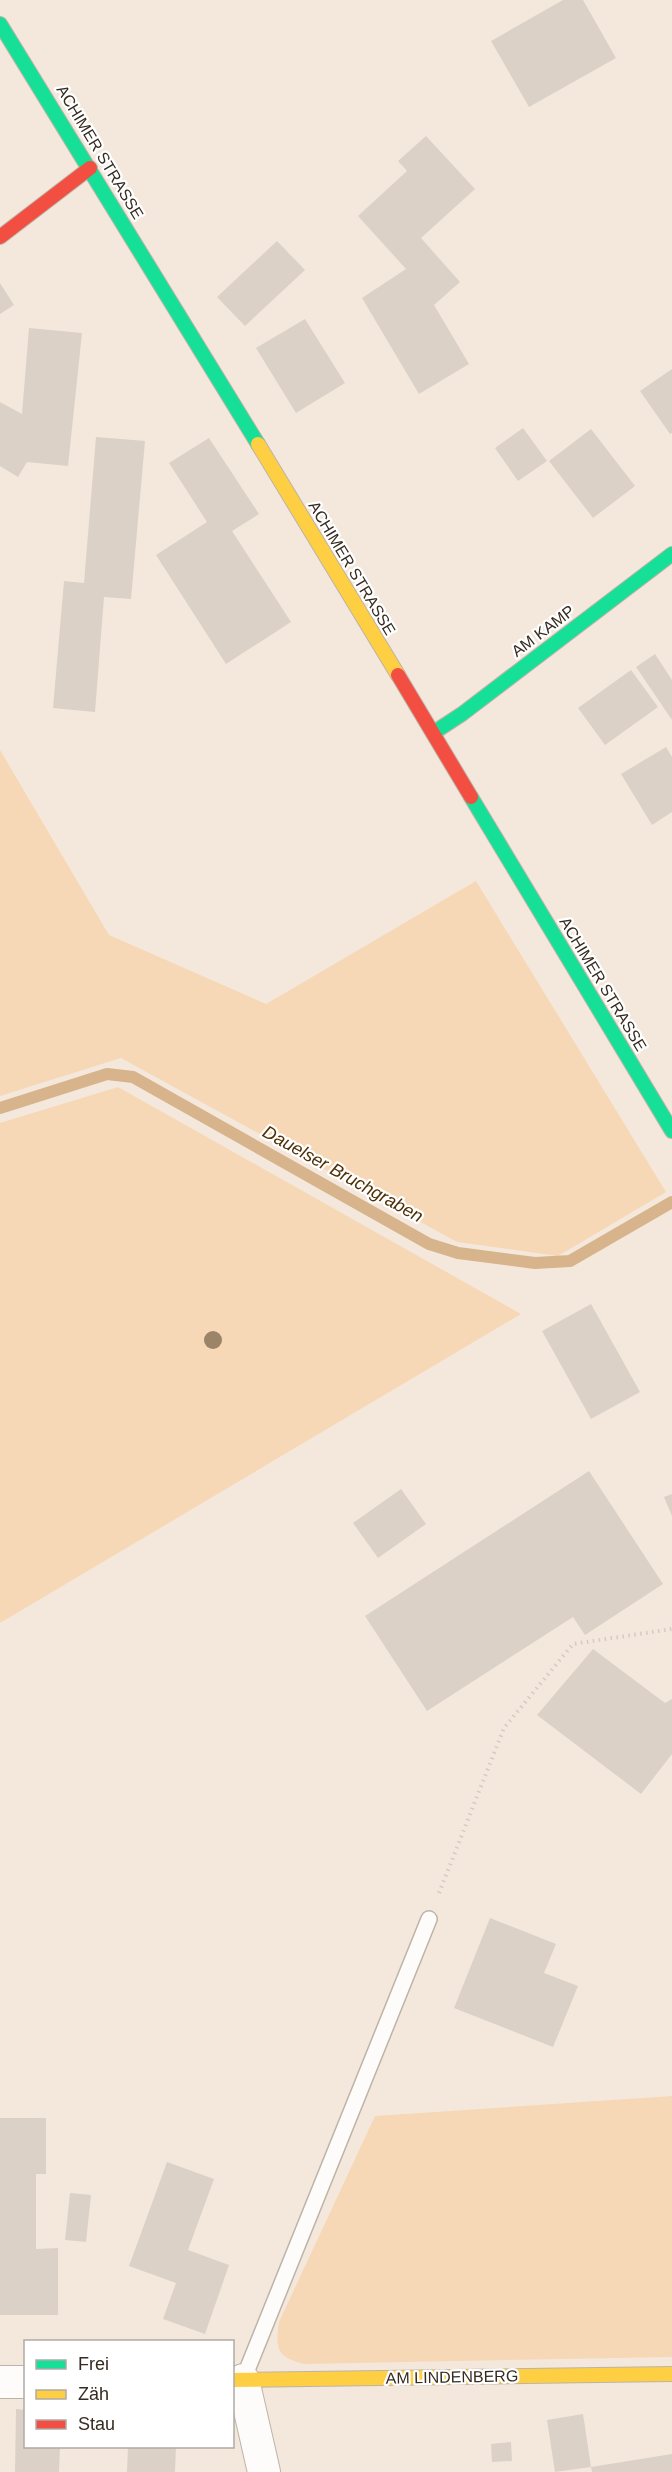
<svg xmlns="http://www.w3.org/2000/svg" width="672" height="2472" font-family="Arial,sans-serif">
<rect width="100%" height="100%" fill="#f4e8dc"/>
<path fill="#f6d8b6" d="M0 750 109 935 266 1004 476 881 666 1192 558 1256 457 1242 121 1058 0 1096Z
M118 1087 521 1314 0 1623V1123Z
M672 2096V2357L304 2364C277 2357 275 2349 279 2322L375 2116Z"/>
<g fill="none" stroke-linecap="round" stroke-linejoin="round">
<path stroke="#d8b48c" stroke-width="12" d="M0 1108 107 1074 133 1077 429 1244 458 1253 535 1263 570 1261 672 1202"/>
</g>
<path fill="#dbd1c6" d="M563 0H583L616 58 529 107 491 41Z
M426 136 475 189 421 238 460 282 434 305 469 364 419 394 362 298 406 269 358 216 407 171 398 161Z
M277 241 305 270 245 326 217 297Z
M0 283 14 305 0 314Z
M305 319 345 383 296 413 256 348Z
M29 328 82 333 68 466 27 462 18 477 0 466V402L22 414Z
M672 369V433L670 434 640 391Z
M523 428 547 461 518 481 495 448Z
M591 429 635 486 593 518 549 461Z
M96 437 145 441 131 599 104 597 95 712 53 708 64 581 84 583Z
M209 438 259 514 232 531 291 622 226 664 156 555 207 522 169 463Z
M655 654 672 680V720L636 667Z
M631 670 658 707 605 745 578 708Z
M666 747 672 757V812L652 825 621 774Z
M591 1304 640 1392 591 1419 542 1331Z
M589 1471 663 1584 585 1635 573 1617 427 1711 365 1616Z
M401 1489 426 1524 378 1558 353 1523Z
M672 1494V1516L664 1497Z
M593 1649 665 1703 672 1699V1754L641 1794 537 1715Z
M490 1918 556 1944 544 1973 578 1986 553 2047 454 2008Z
M0 2118H46V2174H36V2249L58 2248V2315H0Z
M167 2162 214 2179 188 2250 229 2265 205 2334 163 2319 176 2283 129 2266Z
M70 2193 91 2195 86 2242 65 2240Z
M16 2409 26 2410V2446H60L59 2472H15Z
M583 2414 591 2467 555 2472 547 2420Z
M511 2442 512 2461 492 2462 491 2444Z
M128 2446H176L175 2472H127Z
M672 2454V2472H592L591 2467Z"/>
<g fill="none" stroke-linecap="round" stroke-linejoin="round">
<g stroke="#bdb3a8" stroke-width="18">
<path id="lane" d="M243 2380 429 1919"/>
</g>
<g stroke="#bdb3a8" stroke-width="34">
<path id="street" d="M243 2380 264 2472
M0 2382H26"/>
</g>
<g stroke="#bdb3a8" stroke-width="16">
<path id="fast" d="M0 24 258 444
M433 733 462 714 672 554
M471 797 672 1131"/>
</g>
<g stroke="#bdb3a8" stroke-width="16">
<path id="slow" d="M258 444 398 675
M232 2380 672 2374"/>
</g>
<g stroke="#bdb3a8" stroke-width="16">
<path id="jam" d="M0 237 90 168
M398 675 471 797"/>
</g>
<path stroke="#d0ccc7" stroke-width="4" stroke-dasharray="1.5 4.5" stroke-linecap="butt" d="M439 1893 504 1728 573 1644 672 1629"/>
<use href="#lane" stroke="#fdfcfa" stroke-width="15"/>
<use href="#street" stroke="#fdfcfa" stroke-width="32"/>
<use href="#fast" stroke="#16e098" stroke-width="14"/>
<use href="#slow" stroke="#ffcf43" stroke-width="14"/>
<use href="#jam" stroke="#f24e42" stroke-width="14"/>
</g>
<circle fill="#9b8467" cx="213" cy="1340" r="9"/>
<g text-anchor="middle" dominant-baseline="central" stroke-width="4.5" stroke-linejoin="round" paint-order="stroke">
<g font-size="16" fill="#352b20" stroke="#fff">
<text transform="translate(100 152) rotate(59)">ACHIMER STRASSE</text>
<text transform="translate(352 568) rotate(59)">ACHIMER STRASSE</text>
<text transform="translate(543 631) rotate(-37)">AM KAMP</text>
<text transform="translate(603 984) rotate(59)">ACHIMER STRASSE</text>
<text transform="translate(452 2377) rotate(-1)">AM LINDENBERG</text>
</g>
<g font-size="18" font-style="italic" fill="#4f3004" stroke="#fff">
<text transform="translate(343 1174) rotate(29)">Dauelser Bruchgraben</text>
</g>
</g>
<rect x="24" y="2340" width="210" height="108" fill="#ffffff" stroke="#aeaaa6" stroke-width="1.5"/>
<rect x="36" y="2360" width="30" height="9" fill="#16e098" stroke="#aeaaa6" stroke-width="1.5"/>
<text x="78" y="2370" font-size="18" fill="#352b20">Frei</text>
<rect x="36" y="2390" width="30" height="9" fill="#ffcf43" stroke="#aeaaa6" stroke-width="1.5"/>
<text x="78" y="2400" font-size="18" fill="#352b20">Zäh</text>
<rect x="36" y="2420" width="30" height="9" fill="#f24e42" stroke="#aeaaa6" stroke-width="1.5"/>
<text x="78" y="2430" font-size="18" fill="#352b20">Stau</text>
</svg>
